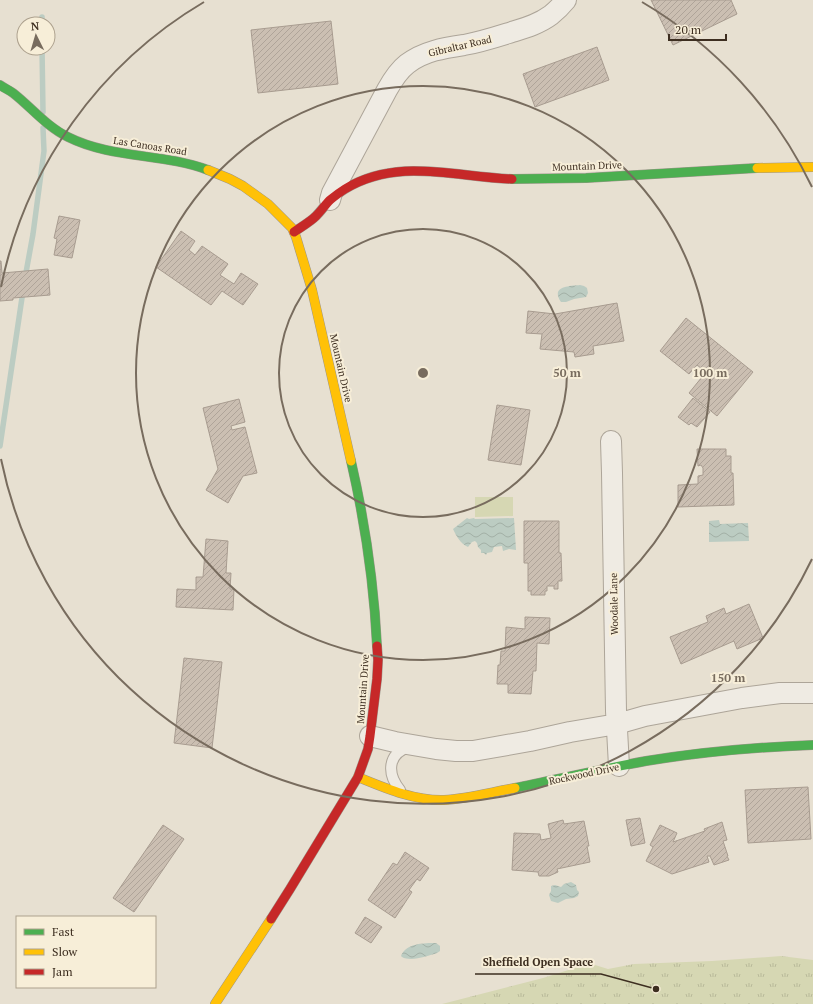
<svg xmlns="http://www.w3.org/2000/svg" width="813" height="1004" font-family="'PT Serif',serif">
<defs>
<pattern id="park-tufts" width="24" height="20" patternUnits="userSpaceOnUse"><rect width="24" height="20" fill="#d6d7b3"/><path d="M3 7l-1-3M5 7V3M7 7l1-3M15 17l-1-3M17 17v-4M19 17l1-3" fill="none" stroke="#b9b99a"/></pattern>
<pattern id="water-waves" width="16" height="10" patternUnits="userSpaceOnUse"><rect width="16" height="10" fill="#bcccc2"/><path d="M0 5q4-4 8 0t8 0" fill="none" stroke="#a2b0a6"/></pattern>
<pattern id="building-hatch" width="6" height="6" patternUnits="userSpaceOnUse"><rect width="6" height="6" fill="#cbbfb2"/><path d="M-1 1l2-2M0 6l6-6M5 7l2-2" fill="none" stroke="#afa499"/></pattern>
</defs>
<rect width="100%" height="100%" fill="#e7e0d1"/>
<path fill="url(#park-tufts)" d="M781 956 813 960V1004H442L543 978 578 967 595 965 608 969 634 964 712 961Z"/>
<path fill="#d6d7b3" d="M475 497H513V516L475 517Z"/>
<path fill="url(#water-waves)" d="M580 285 584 286 587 288 588 293 586 297 574 299 566 302H561C550 286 570 286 580 285Z
M467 518 469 519 474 518 475 519 514 518 516 550 509 549 503 551 502 546 494 547 492 552 487 553 486 555 484 553H481V550L478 547 477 543 475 541 472 542 468 547C460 543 457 537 453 529Z
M719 520 720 524 748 523 749 541 709 542V521Z
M571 882 576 885 577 890 579 892 578 896 574 898 566 899 558 903 551 901 549 895 551 891V886L555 885 561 887 564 884Z
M436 943 440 946V951L437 953C428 956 411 962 402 957L401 956C406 943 424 943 436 943Z"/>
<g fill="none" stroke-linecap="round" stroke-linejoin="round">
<path stroke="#bcccc2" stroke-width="5.5" d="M42 17V24
M42 48 43 112
M25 278 33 234 44 151 43 128
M0 446 23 291"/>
</g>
<path fill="url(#building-hatch)" stroke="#a89c90" d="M651 0H731L737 14 673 45Z
M331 21 338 84 258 93 251 30Z
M597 47 609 80 535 107 523 74Z
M59 216 80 220 72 258 54 255 57 239 54 238Z
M181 231 195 241 189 250 195 255 202 246 228 264 220 275 234 284 241 273 258 284 243 305 222 291 211 305 156 267Z
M0 261H1L2 273 48 269 50 295 13 298V300L0 301Z
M617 303 624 341 593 346 594 354 575 357 574 352 540 349 542 334 526 333 528 311 555 314Z
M686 318 753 372 717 416 689 393 706 372 697 365 689 374 660 351Z
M693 398 710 412 697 427 691 423 689 425 678 417Z
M239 399 245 422 231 426 232 430 245 427 257 473 243 476 228 503 206 490 218 469 203 408Z
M497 405 530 410 521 465 488 460Z
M697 449H726V456H731V473H733L734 505 678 507V485L698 484V476L703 475V468L701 465 698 466Z
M524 521H559V553H561L562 581H558V589H554V586H547V591H545V595H531V591H528V563H524Z
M206 539 228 541 226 573H231L230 589H234L233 610 176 607 177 589 196 590V577H203Z
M749 604 763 638 737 649 734 641 681 664 670 637 708 622 706 616 724 608 726 614Z
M525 617 550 618 549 644 537 643 536 671H533L531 694 508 693V684H497L498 665H500L501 651H505L506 627 525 629Z
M184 658 222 662 212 748 174 743Z
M808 787 811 839 748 843 745 790Z
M640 818 645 843 631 846 626 820Z
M563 820 564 824 584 821 589 846H587L590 862 557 869 558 872 549 876H539L538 872 512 870 514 833 540 834 541 840 551 838 548 824Z
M722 822 727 840 723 841 728 856H727L729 860 714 865 710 856H707L709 862 672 874 646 861 653 847 650 845 660 825 677 833 673 842 705 831 704 829Z
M163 825 184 839 134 912 113 898Z
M405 852 429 868 420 881 417 879 409 890 412 892 395 918 368 900 393 863 397 865Z
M365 917 382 927 371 943 355 933Z"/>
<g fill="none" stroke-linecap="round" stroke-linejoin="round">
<g stroke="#ada599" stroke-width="12">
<path id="lane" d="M400 790C387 774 387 754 409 747"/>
</g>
<g stroke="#ada599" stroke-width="22">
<path id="street" d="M330 200 332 193 387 90C392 81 398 71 407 64 424 51 444 48 464 45 481 42 496 37 512 32 525 28 539 24 551 15 556 11 561 6 566 0
M611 441 612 473 616 711 619 766
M370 736 395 742 436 749 456 751H473L530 741 570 732 617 724 645 716 742 698 780 693H813"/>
</g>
<g stroke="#9c958a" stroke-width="10">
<path id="fast" d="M0 85C4 88 9 90 13 93 31 107 47 127 68 137 112 159 163 153 208 170
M512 179 586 178 757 168
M351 461C365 522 374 584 377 646
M515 788C559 779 602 769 646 761 701 752 757 747 813 745"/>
</g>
<g stroke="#9c958a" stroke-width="10">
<path id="slow" d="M757 168 813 167
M208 170 230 179 243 186 268 204 292 228 296 237 312 290 351 461
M358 777C385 788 415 801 444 800 468 799 492 792 515 788
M215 1004 271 919"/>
</g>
<g stroke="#9c958a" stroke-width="10">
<path id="jam" d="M294 232C301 227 310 222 316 216 321 211 325 205 330 200 335 196 340 192 345 189 398 157 454 177 512 179
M271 919 290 889 358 777 368 749 370 736 377 679 378 660 377 646"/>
</g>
<use href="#lane" stroke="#efebe3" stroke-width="10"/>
<use href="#street" stroke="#efebe3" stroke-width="20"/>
<use href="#fast" stroke="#4caf50" stroke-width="9"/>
<use href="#slow" stroke="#ffc107" stroke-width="9"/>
<use href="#jam" stroke="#c62828" stroke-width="9"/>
</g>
<g fill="none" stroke="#786c5e" stroke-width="2">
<circle cx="423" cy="373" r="144"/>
<circle cx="423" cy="373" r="287"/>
<path d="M812 559A431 431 0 0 1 1 459M1 287A431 431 0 0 1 204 2M642 2A431 431 0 0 1 812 187"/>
</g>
<g text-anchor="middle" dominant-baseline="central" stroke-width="4" stroke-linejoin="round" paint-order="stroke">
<g font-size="10" fill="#3d2e20" stroke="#f7eed8">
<text transform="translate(460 46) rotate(-13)">Gibraltar Road</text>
<text transform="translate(150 146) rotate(9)">Las Canoas Road</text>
<text transform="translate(587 166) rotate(-2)">Mountain Drive</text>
<text transform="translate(341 368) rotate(77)">Mountain Drive</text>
<text transform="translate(614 604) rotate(-91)">Woodale Lane</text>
<text transform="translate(363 689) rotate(-86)">Mountain Drive</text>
<text transform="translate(584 774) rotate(-12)">Rockwood Drive</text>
</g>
</g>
<circle cx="423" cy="373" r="6" fill="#786c5e" stroke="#f7eed8" stroke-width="2"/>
<g font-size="12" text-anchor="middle" font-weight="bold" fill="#786c5e" stroke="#f7eed8" stroke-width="4" stroke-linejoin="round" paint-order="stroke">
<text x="567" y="377">50 m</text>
<text x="710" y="377">100 m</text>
<text x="728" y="682">150 m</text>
</g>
<path fill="none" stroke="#3d2e20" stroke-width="1.5" d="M656 989L601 974H475"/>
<circle fill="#3d2e20" stroke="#f7eed8" stroke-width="1.5" cx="656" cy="989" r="4"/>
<g font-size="11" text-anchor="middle" font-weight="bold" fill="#3d2e20" stroke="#f7eed8" stroke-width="4" stroke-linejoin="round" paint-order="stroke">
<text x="538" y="966">Sheffield Open Space</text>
</g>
<rect x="16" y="916" width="140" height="72" fill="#f7eed8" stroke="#ada18e"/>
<rect x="24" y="929" width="20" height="6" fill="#4caf50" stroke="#ada18e"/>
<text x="52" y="936" font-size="12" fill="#3d2e20">Fast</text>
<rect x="24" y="949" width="20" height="6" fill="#ffc107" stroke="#ada18e"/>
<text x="52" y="956" font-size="12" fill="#3d2e20">Slow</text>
<rect x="24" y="969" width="20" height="6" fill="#c62828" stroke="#ada18e"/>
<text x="52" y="976" font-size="12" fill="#3d2e20">Jam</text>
<g transform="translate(36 36) rotate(355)"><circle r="19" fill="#f7eed8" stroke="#ada18e"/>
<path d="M0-3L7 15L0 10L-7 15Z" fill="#786c5e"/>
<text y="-6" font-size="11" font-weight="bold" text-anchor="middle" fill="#3d2e20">N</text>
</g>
<path d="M669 34v6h57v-6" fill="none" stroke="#3d2e20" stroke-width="2"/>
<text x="675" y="34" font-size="12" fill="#3d2e20" stroke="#f7eed8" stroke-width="3" paint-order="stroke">20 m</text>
</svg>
